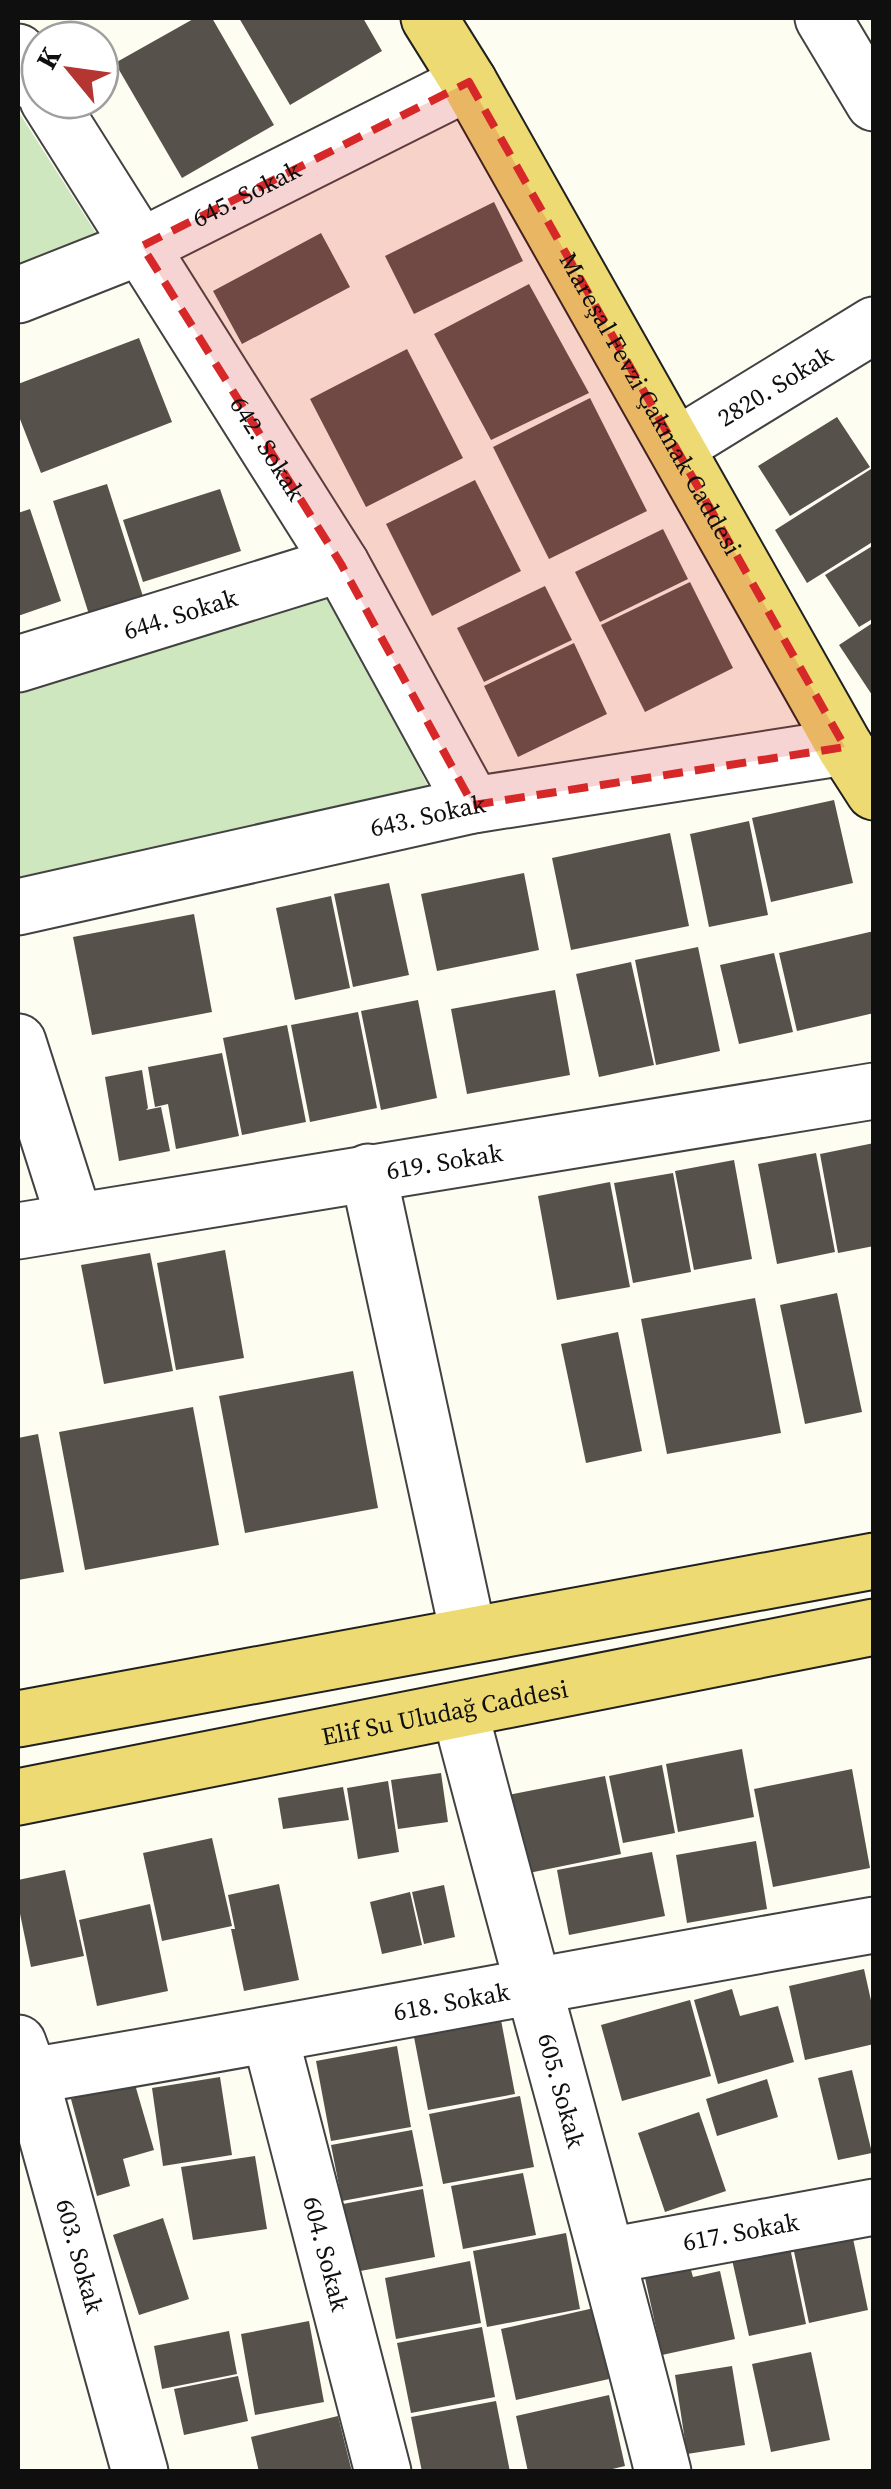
<svg xmlns="http://www.w3.org/2000/svg" width="891" height="2489" font-family="'Source Serif 4',serif">
<rect width="100%" height="100%" fill="#fefdf2"/>
<path fill="#cfe7be" d="M18 111 96 233 18 264Z
M330 592 430 790 18 877V689Z"/>
<path fill="#57514c" d="M195 18H212L274 125 182 178 115 63Z
M239 18H363L382 51 290 105Z
M494 202 523 261 414 314 385 256Z
M321 233 350 287 242 344 213 291Z
M529 284 589 393 491 440 434 334Z
M139 338 172 422 41 473 18 414V384Z
M407 349 463 458 366 507 310 399Z
M590 398 647 511 549 559 493 447Z
M837 417 870 467 790 516 758 466Z
M871 469 874 541 807 583 775 530Z
M475 480 521 571 432 616 386 524Z
M107 484 147 609 93 627 53 501Z
M220 489 241 551 143 582 123 520Z
M30 509 61 601 18 616V513Z
M663 529 688 579 600 622 575 572Z
M874 545V618L859 627 825 575Z
M690 582 733 668 645 712 601 625Z
M545 586 572 640 484 682 457 628Z
M874 622V698L839 645Z
M574 643 607 714 518 757 484 686Z
M834 800 853 883 771 902 752 818Z
M749 821 768 915 709 927 690 834Z
M670 833 689 926 571 950 552 858Z
M524 873 539 950 437 971 421 894Z
M389 883 409 975 353 987 334 894Z
M331 896 350 988 295 1000 276 908Z
M194 914 212 1012 92 1035 73 937Z
M874 931V1013L797 1031 779 953Z
M698 947 720 1051 656 1065 635 960Z
M774 953 793 1032 739 1044 720 965Z
M631 962 654 1065 599 1077 576 974Z
M555 990 570 1075 467 1094 451 1009Z
M418 1000 437 1098 381 1110 361 1011Z
M358 1012 377 1108 310 1122 291 1025Z
M287 1025 306 1122 242 1135 223 1038Z
M222 1053 239 1136 176 1149 168 1104 155 1107 148 1067Z
M142 1070 148 1108 146 1110 161 1107 170 1151 119 1161 105 1077Z
M874 1143V1246L838 1253 820 1154Z
M816 1153 835 1252 777 1264 758 1164Z
M734 1160 752 1259 694 1270 675 1171Z
M673 1173 691 1272 633 1283 614 1183Z
M610 1182 630 1287 557 1300 538 1196Z
M225 1250 244 1358 176 1370 157 1263Z
M150 1253 173 1371 104 1384 81 1265Z
M837 1293 862 1412 805 1424 780 1305Z
M755 1298 781 1433 667 1454 641 1319Z
M618 1332 642 1451 586 1463 561 1344Z
M353 1371 378 1508 245 1533 219 1396Z
M193 1407 219 1545 85 1570 59 1432Z
M38 1434 64 1572 18 1580V1438Z
M742 1749 754 1817 678 1832 666 1764Z
M662 1765 675 1833 623 1843 609 1776Z
M852 1769 870 1868 773 1887 754 1789Z
M441 1773 448 1822 398 1829 391 1780Z
M605 1776 621 1854 524 1874 508 1795Z
M388 1781 399 1852 358 1859 347 1788Z
M343 1787 349 1820 283 1829 278 1798Z
M212 1838 232 1926 162 1941 143 1853Z
M756 1841 767 1909 687 1923 676 1855Z
M652 1852 665 1916 569 1935 557 1870Z
M65 1870 84 1956 31 1967 18 1904V1880Z
M279 1884 299 1980 244 1991 231 1929H235L228 1895Z
M444 1885 455 1937 424 1944 412 1892Z
M410 1892 422 1945 382 1954 370 1902Z
M150 1904 168 1991 97 2006 79 1920Z
M864 1969 874 2014V2044L805 2060 789 1986Z
M732 1989 740 2016 778 2006 794 2062 718 2084 694 2000Z
M690 2000 711 2076 622 2101 601 2025Z
M501 2020 515 2094 428 2110 414 2037Z
M397 2046 411 2127 331 2141 316 2061Z
M852 2070 872 2153 838 2160 818 2078Z
M220 2077 232 2155 163 2166 152 2088Z
M767 2079 778 2117 717 2136 706 2099Z
M134 2081 154 2150 123 2159 130 2186 97 2196 71 2099Z
M520 2096 534 2167 443 2184 429 2114Z
M699 2112 726 2191 665 2212 638 2133Z
M412 2130 423 2186 342 2201 331 2145Z
M255 2156 267 2229 193 2240 181 2167Z
M523 2173 536 2235 463 2249 451 2186Z
M423 2189 435 2257 355 2272 343 2204Z
M163 2218 189 2299 139 2315 113 2235Z
M851 2229 868 2310 809 2323 792 2242Z
M566 2233 580 2309 487 2327 473 2251Z
M789 2243 806 2324 749 2336 731 2255Z
M688 2260 693 2277 720 2271 735 2339 662 2355 643 2269Z
M470 2261 481 2323 396 2339 385 2278Z
M594 2308 609 2379 516 2400 501 2329Z
M309 2321 324 2402 255 2415 241 2334Z
M482 2327 495 2397 411 2413 397 2343Z
M229 2331 237 2374 162 2389 154 2346Z
M811 2352 830 2440 771 2452 752 2364Z
M732 2366 745 2445 687 2454 675 2375Z
M238 2376 248 2421 184 2435 174 2389Z
M609 2395 625 2466 600 2472H528L516 2416Z
M496 2401 510 2472H422L411 2417Z
M338 2416 352 2472H259L251 2437Z"/>
<g fill="none" stroke-linecap="round" stroke-linejoin="round">
<g stroke="#424242" stroke-width="59">
<g id="minor">
<path d="M823 18 874 103"/>
<path d="M18 52 40 87"/>
<path id="s1" d="M48 100 341 564 473 805"/>
<path id="s2" d="M18 295 142 246 469 82"/>
<path id="s3" d="M677 446 874 325"/>
<path id="s4" d="M18 664 341 564"/>
<path id="s5" d="M18 907 473 805 845 747"/>
<path d="M18 1042 75 1221"/>
<path d="M368 1172 468 1633"/>
<path id="s6" d="M18 1231 874 1091"/>
<path id="s7" d="M460 1712C526 1966 599 2217 663 2472"/>
<path id="s8" d="M270 2036 383 2472"/>
<path id="s9" d="M18 2043 30 2076 140 2472"/>
<path id="s10" d="M30 2076C312 2029 592 1974 874 1925"/>
<path id="s11" d="M608 2256 874 2207"/>
</g>
</g>
<g stroke="#202020" stroke-width="59">
<g id="major">
<path id="s12" d="M429 18 469 82 845 747 874 792"/>
<path d="M18 1719 874 1561"/>
<path id="s13" d="M18 1797 874 1627"/>
</g>
</g>
<use href="#minor" stroke="#fff" stroke-width="55"/>
<use href="#major" stroke="#eeda72" stroke-width="55"/>
</g>
<path fill="#d62828" fill-opacity="0.2" stroke="#d62828" stroke-width="8" stroke-dasharray="20 12" stroke-linejoin="round" d="M469 82 845 747 473 805 341 564 142 246Z"/>
<g text-anchor="middle" dominant-baseline="central" stroke-width="10" stroke-linejoin="round" paint-order="stroke">
<g font-size="25" fill="#0f0f0f" stroke="#fff">
<text stroke="none"><textPath href="#s2" startOffset="250">645. Sokak</textPath></text>
<text stroke="none"><textPath href="#s3" startOffset="115">2820. Sokak</textPath></text>
<text stroke="none"><textPath href="#s12" startOffset="445">Mareşal Fevzi Çakmak Caddesi</textPath></text>
<text stroke="none"><textPath href="#s1" startOffset="412">642. Sokak</textPath></text>
<text stroke="none"><textPath href="#s4" startOffset="170">644. Sokak</textPath></text>
<text stroke="none"><textPath href="#s5" startOffset="420">643. Sokak</textPath></text>
<text stroke="none"><textPath href="#s6" startOffset="432">619. Sokak</textPath></text>
<text stroke="none"><textPath href="#s13" startOffset="435">Elif Su Uludağ Caddesi</textPath></text>
<text stroke="none"><textPath href="#s10" startOffset="428">618. Sokak</textPath></text>
<text stroke="none"><textPath href="#s7" startOffset="392">605. Sokak</textPath></text>
<text stroke="none"><textPath href="#s11" startOffset="135">617. Sokak</textPath></text>
<text stroke="none"><textPath href="#s8" startOffset="225">604. Sokak</textPath></text>
<text stroke="none"><textPath href="#s9" startOffset="222">603. Sokak</textPath></text>
</g>
</g>
<rect width="891" height="2489" fill="none" stroke="#0f0f0f" stroke-width="40"/>
<g transform="translate(70 70) rotate(299)"><circle r="48" fill="#ffffff" stroke="#9f9f9f" stroke-width="2.5"/>
<path d="M0-8L18 38L0 25L-18 38Z" fill="#b53531"/>
<text y="-15" font-size="28" font-weight="bold" text-anchor="middle" fill="#0f0f0f">K</text>
</g>
</svg>
